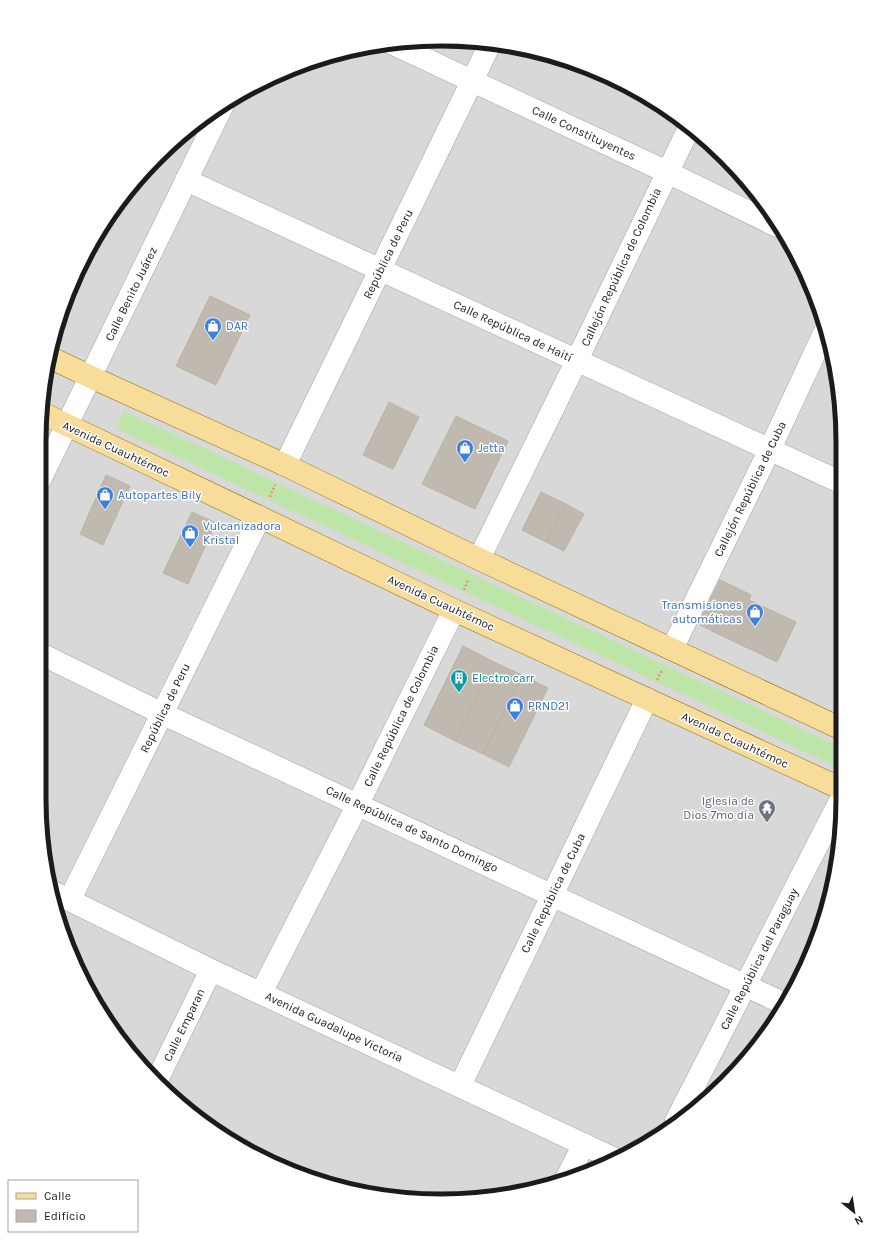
<svg xmlns="http://www.w3.org/2000/svg" width="882" height="1240" font-family="Karla,sans-serif">
<rect width="100%" height="100%" fill="#eceae0"/>
<path fill="#d9d8d8" d="M467 40 545 53 619 80 686 122 743 176 802 263 829 337 840 388 842 825 829 903 802 977 760 1044 706 1101 619 1160 545 1187 494 1198H389L287 1170 240 1147 176 1101 107 1022 70 953 53 903 39 799V441L47 362 70 287 93 240 122 196 176 139 240 93 312 60 388 42Z"/>
<path fill="#bde5a7" d="M124 411 842 748V769L116 428Z"/>
<path fill="#c0b9b0" stroke="#bdb2a4" d="M210 296 250 315 216 385 176 366Z
M389 402 419 417 393 469 363 455Z
M456 416 508 441 475 509 422 484Z
M106 475 130 486 103 545 80 534Z
M541 492 566 504 546 542 522 530Z
M566 504 584 514 564 551 546 542Z
M192 512 216 523 188 584 163 573Z
M720 580 735 587 714 632 698 624Z
M735 587 751 595 749 600 796 622 777 662 714 632Z
M463 646 494 662 455 741 424 725Z
M494 662 522 675 483 754 455 741Z
M841 670V680L838 678Z
M522 675 548 688 509 767 483 754Z"/>
<g fill="none" stroke-linecap="round" stroke-linejoin="round">
<g stroke="#a2a2a2" stroke-width="23">
<path id="minor" d="M389 42 667 172 777 226
M186 180 840 482
M285 465 490 44
M39 482 223 105
M479 559 577 360 690 126
M672 649 770 449 826 329
M39 653 163 714 785 1004
M51 891 211 970 617 1160
M70 899 260 517
M261 993 358 804 454 610
M157 1080 211 970
M460 1086 647 699
M676 1121 842 797
M566 1179 584 1144"/>
</g>
<g stroke="#8b7206" stroke-width="23">
<path id="major" d="M49 357 91 377 285 465 479 559 842 729
M42 413 454 610 842 789"/>
</g>
<path stroke="#f38c6a" stroke-width="2.5" stroke-dasharray="2 2" stroke-linecap="butt" d="M270 497 275 485
M464 590 468 580
M657 680 662 670"/>
<use href="#minor" stroke="#fff" stroke-width="22"/>
<use href="#major" stroke="#f7dc9a" stroke-width="22"/>
</g>
<defs>
<g id="shop-pin" transform="scale(0.9)"><path d="M0 17L-7.5 6A9.5 9.5 0 1 1 7.5 6Z" fill="#3f7fe0" stroke="#fff"/><path d="M-5-2.5h2.3a2.7 3.5 0 0 1 5.4 0H5L5.5 6h-11ZM-1.5-2.5h3a1.5 2.3 0 0 0-3 0Z" fill="#fff"/></g>
<g id="building-pin" transform="scale(0.9)"><path d="M0 17L-7.5 6A9.5 9.5 0 1 1 7.5 6Z" fill="#0f9aa8" stroke="#fff"/><path d="M-4-6H4V6H1V3H-1V6H-4ZM-2.5-4.3h1.7v1.8h-1.7ZM.8-4.3h1.7v1.8H.8ZM-2.5-1h1.7V.8h-1.7ZM.8-1h1.7V.8H.8Z" fill="#fff"/></g>
<g id="temple-pin" transform="scale(0.9)"><path d="M0 17L-7.5 6A9.5 9.5 0 1 1 7.5 6Z" fill="#6b7280" stroke="#fff"/><path d="M0-6L5-2H3V0L6.5 2.5H4V6H1.5V3h-3V6H-4V2.5H-6.5L-3 0V-2H-5Z" fill="#fff"/></g>
</defs>
<g fill-rule="evenodd">
<use href="#shop-pin" x="213" y="326"/>
<use href="#shop-pin" x="465" y="448"/>
<use href="#shop-pin" x="105" y="495"/>
<use href="#shop-pin" x="190" y="533"/>
<use href="#shop-pin" x="755" y="612"/>
<use href="#building-pin" x="459" y="678"/>
<use href="#shop-pin" x="515" y="706"/>
<use href="#temple-pin" x="767" y="808"/>
</g>
<g text-anchor="middle" dominant-baseline="central" stroke-width="3" stroke-linejoin="round" paint-order="stroke">
<g font-size="12" fill="#1b1b1b" stroke="#fff">
<text transform="translate(584 133) rotate(25)">Calle Constituyentes</text>
<text transform="translate(388 254) rotate(-64)">República de Peru</text>
<text transform="translate(621 267) rotate(-65)">Callejón República de Colombia</text>
<text transform="translate(131 294) rotate(-64)">Calle Benito Juárez</text>
<text transform="translate(513 331) rotate(25)">Calle República de Haití</text>
<text transform="translate(116 449) rotate(25)">Avenida Cuauhtémoc</text>
<text transform="translate(750 489) rotate(-64)">Callejón República de Cuba</text>
<text transform="translate(441 603) rotate(25)">Avenida Cuauhtémoc</text>
<text transform="translate(165 708) rotate(-64)">República de Peru</text>
<text transform="translate(401 716) rotate(-64)">Calle República de Colombia</text>
<text transform="translate(735 740) rotate(25)">Avenida Cuauhtémoc</text>
<text transform="translate(412 829) rotate(25)">Calle República de Santo Domingo</text>
<text transform="translate(553 893) rotate(-64)">Calle República de Cuba</text>
<text transform="translate(759 959) rotate(-63)">Calle República del Paraguay</text>
<text transform="translate(184 1025) rotate(-64)">Calle Emparan</text>
<text transform="translate(334 1027) rotate(25)">Avenida Guadalupe Victoria</text>
</g>
<g font-size="12" fill="#366cbe" stroke="#fff" text-anchor="start">
<text x="226" y="326">DAR</text>
<text x="478" y="448">Jetta</text>
<text x="118" y="495">Autopartes Bily</text>
<text x="203" y="526">Vulcanizadora<tspan x="203" dy="14">Kristal</tspan></text>
<text x="742" y="605" text-anchor="end">Transmisiones<tspan x="742" dy="14">automáticas</tspan></text>
<text x="528" y="706">PRND21</text>
</g>
<g font-size="12" fill="#0d838f" stroke="#fff" text-anchor="start">
<text x="472" y="678">Electro carr</text>
</g>
<g font-size="12" fill="#5b616d" stroke="#fff" text-anchor="end">
<text x="754" y="801">Iglesia de<tspan x="754" dy="14">Dios 7mo día</tspan></text>
</g>
</g>
<path d="M0 0H882V1240H0ZM441 46H441A395 395 0 0 1 836 441V799A395 395 0 0 1 441 1194H441A395 395 0 0 1 46 799V441A395 395 0 0 1 441 46Z" fill="#fff" fill-rule="evenodd"/>
<path fill="none" stroke="#1b1b1b" stroke-width="5" d="M441 46H441A395 395 0 0 1 836 441V799A395 395 0 0 1 441 1194H441A395 395 0 0 1 46 799V441A395 395 0 0 1 441 46Z"/>
<rect x="8" y="1180" width="130" height="52" fill="#ffffff" stroke="#a4a4a4"/>
<rect x="16" y="1193" width="20" height="6" fill="#f7dc9a" stroke="#a4a4a4"/>
<text x="44" y="1200" font-size="12" fill="#1b1b1b">Calle</text>
<rect x="16" y="1210" width="20" height="12" fill="#c0b9b0" stroke="#a4a4a4"/>
<text x="44" y="1220" font-size="12" fill="#1b1b1b">Edificio</text>
<g transform="translate(854 1212) rotate(150)" stroke="#ffffff" stroke-width="3" paint-order="stroke">
<path d="M0-3L7 15L0 10L-7 15Z" fill="#1b1b1b"/>
<text y="-6" font-size="11" font-weight="bold" text-anchor="middle" fill="#1b1b1b">N</text>
</g>
</svg>
